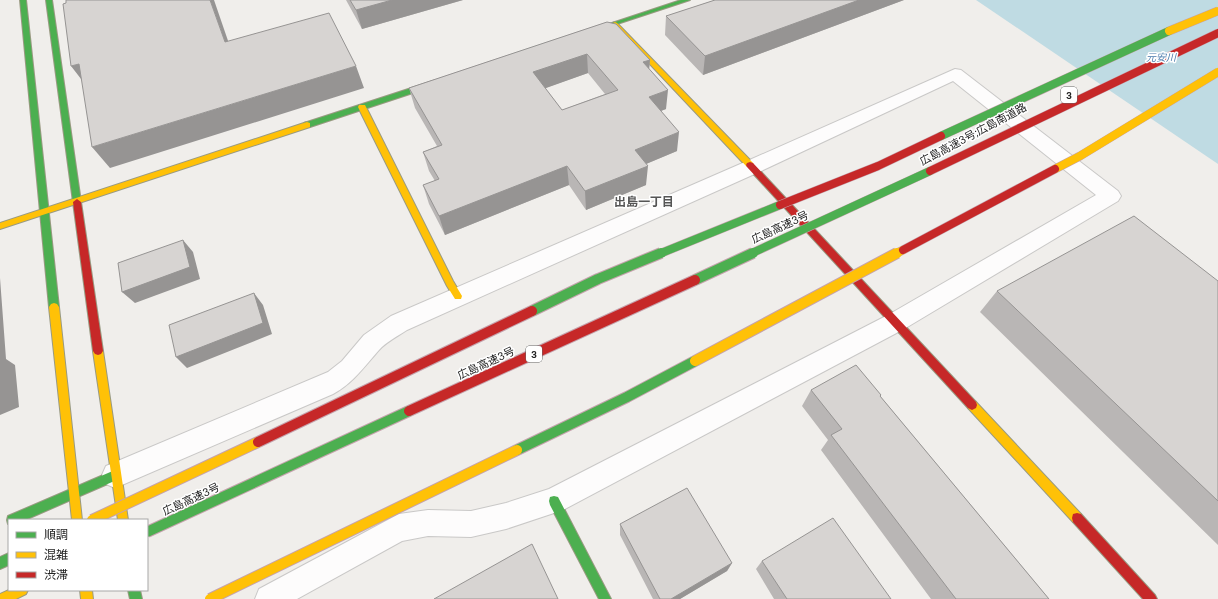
<svg xmlns="http://www.w3.org/2000/svg" width="1218" height="599" font-family="'DM Sans','Noto Sans JP',sans-serif">
<rect width="100%" height="100%" fill="#f0eeeb"/>
<path fill="#bfdbe3" d="M976 0H1218V164Z"/>
<g fill="none" stroke-linecap="round" stroke-linejoin="round">
<g stroke="#c9c8c7" stroke-width="2">
<path id="street" d="M955 69 961 70 1118 191 1121 196 1118 201 904 329 563 510 506 529 471 537 428 536 402 541 297 599H255L259 589 399 514 428 510 471 511 506 503 549 489 888 315 1096 195 953 81 759 172 407 330C398 336 386 342 379 350 364 367 353 383 333 394L115 488 106 484 102 475 106 466 328 372 342 361 364 335 391 316 745 162Z"/>
</g>
<g stroke="#999a82" stroke-width="2">
<path id="fast" d="M20 0H26L59 307 57 310H51L49 307Z
M46 0H52L81 202 77 205 73 202Z
M681 0H690L605 28 603 29 600 27Z
M436 80H438L442 82 440 84 310 127H304L303 125 304 123Z
M115 470 119 471 120 475 119 479 25 520H9L8 524 7 520 8 516Z
M554 496 558 497 611 599H599L550 505 549 501 550 497Z
M9 553V565L0 569V557Z
M128 590H140L142 599H130Z"/>
</g>
<g stroke="#999a82" stroke-width="2">
<path id="slow" d="M615 22 617 23 753 163 754 165 753 167H747L613 25V23Z
M359 105H365L453 281 462 296 461 299H455L447 286 358 107Z
M307 122 310 123V127L0 229V223Z
M54 303 57 304 59 307 82 520H72L49 307 51 304Z
M98 347 101 348 103 351 128 520H118L93 351 95 348Z
M972 400 976 402 1081 514 1082 518 1081 522 1077 523 1073 522 968 408 967 405 968 402Z
M9 590H28L26 594 16 599H0V594Z
M80 590H92L93 599H81Z"/>
</g>
<g stroke="#999a82" stroke-width="2">
<path id="jam" d="M750 162 753 163 976 402 977 405 976 408 972 410 968 408 747 167 746 165 747 163Z
M77 199 81 202 103 351 101 354 98 355 95 354 93 351 73 202Z
M1077 513 1081 514 1155 595 1157 599H1143L1073 522 1072 518 1073 514Z"/>
</g>
<use href="#street" fill="#fdfcfc" fill-rule="evenodd"/>
<use href="#fast" fill="#4caf50" fill-rule="evenodd"/>
<use href="#slow" fill="#ffc107" fill-rule="evenodd"/>
<use href="#jam" fill="#c62828" fill-rule="evenodd"/>
<g stroke="#c5a2ac" stroke-width="9" stroke-linecap="butt">
<path id="fast-bridge-far1" d="M941 136 1169 31
M659 254 780 205
M750 254 930 171"/>
</g>
<g stroke="#c5a2ac" stroke-width="12" stroke-linecap="butt">
<path id="fast-bridge" d="M695 280 753 253
M532 311 598 279 661 253
M517 450 627 397 695 361
M147 532 409 411"/>
</g>
<g stroke="#c5a2ac" stroke-width="9" stroke-linecap="butt">
<path id="slow-bridge-far1" d="M1169 31 1218 11
M1055 169 1080 156 1218 72
M895 254 903 250"/>
</g>
<g stroke="#c5a2ac" stroke-width="12" stroke-linecap="butt">
<path id="slow-bridge" d="M695 361 897 253
M92 520 258 442
M210 599 517 450"/>
</g>
<g stroke="#c5a2ac" stroke-width="9" stroke-linecap="butt">
<path id="jam-bridge-far1" d="M930 171 1218 33
M780 205 878 166 941 136
M903 250 1055 169"/>
</g>
<g stroke="#c5a2ac" stroke-width="12" stroke-linecap="butt">
<path id="jam-bridge" d="M409 411 695 280
M258 442 532 311"/>
</g>
<use href="#fast-bridge-far1" stroke="#4caf50" stroke-width="8"/>
<use href="#fast-bridge" stroke="#4caf50" stroke-width="10"/>
<use href="#slow-bridge-far1" stroke="#ffc107" stroke-width="8"/>
<use href="#slow-bridge" stroke="#ffc107" stroke-width="10"/>
<use href="#jam-bridge-far1" stroke="#c62828" stroke-width="8"/>
<use href="#jam-bridge" stroke="#c62828" stroke-width="10"/>
</g>
<path fill="#b9b6b5" fill-rule="evenodd" d="M346 0H463L362 29Z
M715 0H904L703 75 665 35 666 16Z
M607 22 650 60 649 69 666 109 661 111 677 151 646 164V185L586 210 569 185 445 235 429 204 423 185 435 181 429 171 423 152 437 146 415 108 409 88ZM588 73 605 94 562 110 545 88Z
M1218 281V545L980 312 997 291Z
M811 390 881 395 880 396 1049 599H931L821 450 828 440 802 406Z
M620 524 732 563 727 571 680 599H653L620 535Z
M762 561 891 599H774L756 569Z"/>
<path fill="#969493" d="M210 0H214L236 64 225 42Z
M392 0H463L362 29 356 10Z
M859 0H904L703 75 705 56Z
M587 54 588 73 535 92 533 72Z
M650 60 648 80 643 62Z
M79 64 88 88 71 66Z
M356 66 364 88 110 168 92 147Z
M668 90 666 109 647 116 649 97Z
M679 132 677 151 634 169 635 150Z
M567 166 569 185 445 235 439 216Z
M648 166 646 185 586 210 585 191Z
M183 240 193 252 200 279 135 303 122 292Z
M0 278 6 359 15 365 19 407 0 415Z
M254 293 263 305 272 334 187 368 176 357Z
M732 563 727 571 680 599H671Z"/>
<path fill="#d7d4d2" stroke="#969493" fill-rule="evenodd" d="M66 0H210L225 42 329 13 356 66 92 147 79 64 71 66 63 4 66 3Z
M350 0H392L356 10Z
M715 0H859L705 56 666 16Z
M607 22 616 24 650 60 643 62 668 90 649 97 679 132 635 150 648 166 585 191 567 166 439 216 423 185 439 179 423 152 442 145 409 88ZM587 54 618 90 562 110 533 72Z
M1134 216 1218 281V501L997 291Z
M183 240 190 267 122 292 118 263Z
M254 293 263 323 176 357 169 325Z
M856 365 881 395 880 396 1049 599H956L831 435 842 429 811 390Z
M687 488 732 563 671 599H660L620 524Z
M833 518 891 599H787L762 561Z
M532 544 558 599H434Z"/>
<g text-anchor="middle" dominant-baseline="central" stroke-width="3" stroke-linejoin="round" paint-order="stroke">
<g font-size="10" font-style="italic" fill="#4a7aab" stroke="#fff">
<text x="1161" y="57">元安川</text>
</g>
<g fill="#fff" stroke="#646464" stroke-width="1">
<rect x="1061" y="87" width="16" height="16" rx="3"/>
<rect x="526" y="346" width="16" height="16" rx="3"/>
</g>
<g font-size="10" font-weight="bold" fill="#222">
<text x="1069" y="95">3</text>
<text x="534" y="354">3</text>
</g>
<g font-size="11" fill="#222" stroke="#fff">
<text transform="translate(973 134) rotate(-28)">広島高速3号;広島南道路</text>
<text transform="translate(780 227) rotate(-25)">広島高速3号</text>
<text transform="translate(486 363) rotate(-25)">広島高速3号</text>
<text transform="translate(191 499) rotate(-25)">広島高速3号</text>
</g>
<g font-size="12" font-weight="bold" fill="#555" stroke="#fff">
<text x="644" y="202">出島一丁目</text>
</g>
</g>
<rect x="8" y="519" width="140" height="72" fill="#ffffff" stroke="#a7a7a7"/>
<rect x="16" y="532" width="20" height="6" fill="#4caf50" stroke="#a7a7a7"/>
<text x="44" y="539" font-size="12" fill="#222222">順調</text>
<rect x="16" y="552" width="20" height="6" fill="#ffc107" stroke="#a7a7a7"/>
<text x="44" y="559" font-size="12" fill="#222222">混雑</text>
<rect x="16" y="572" width="20" height="6" fill="#c62828" stroke="#a7a7a7"/>
<text x="44" y="579" font-size="12" fill="#222222">渋滞</text>
</svg>
